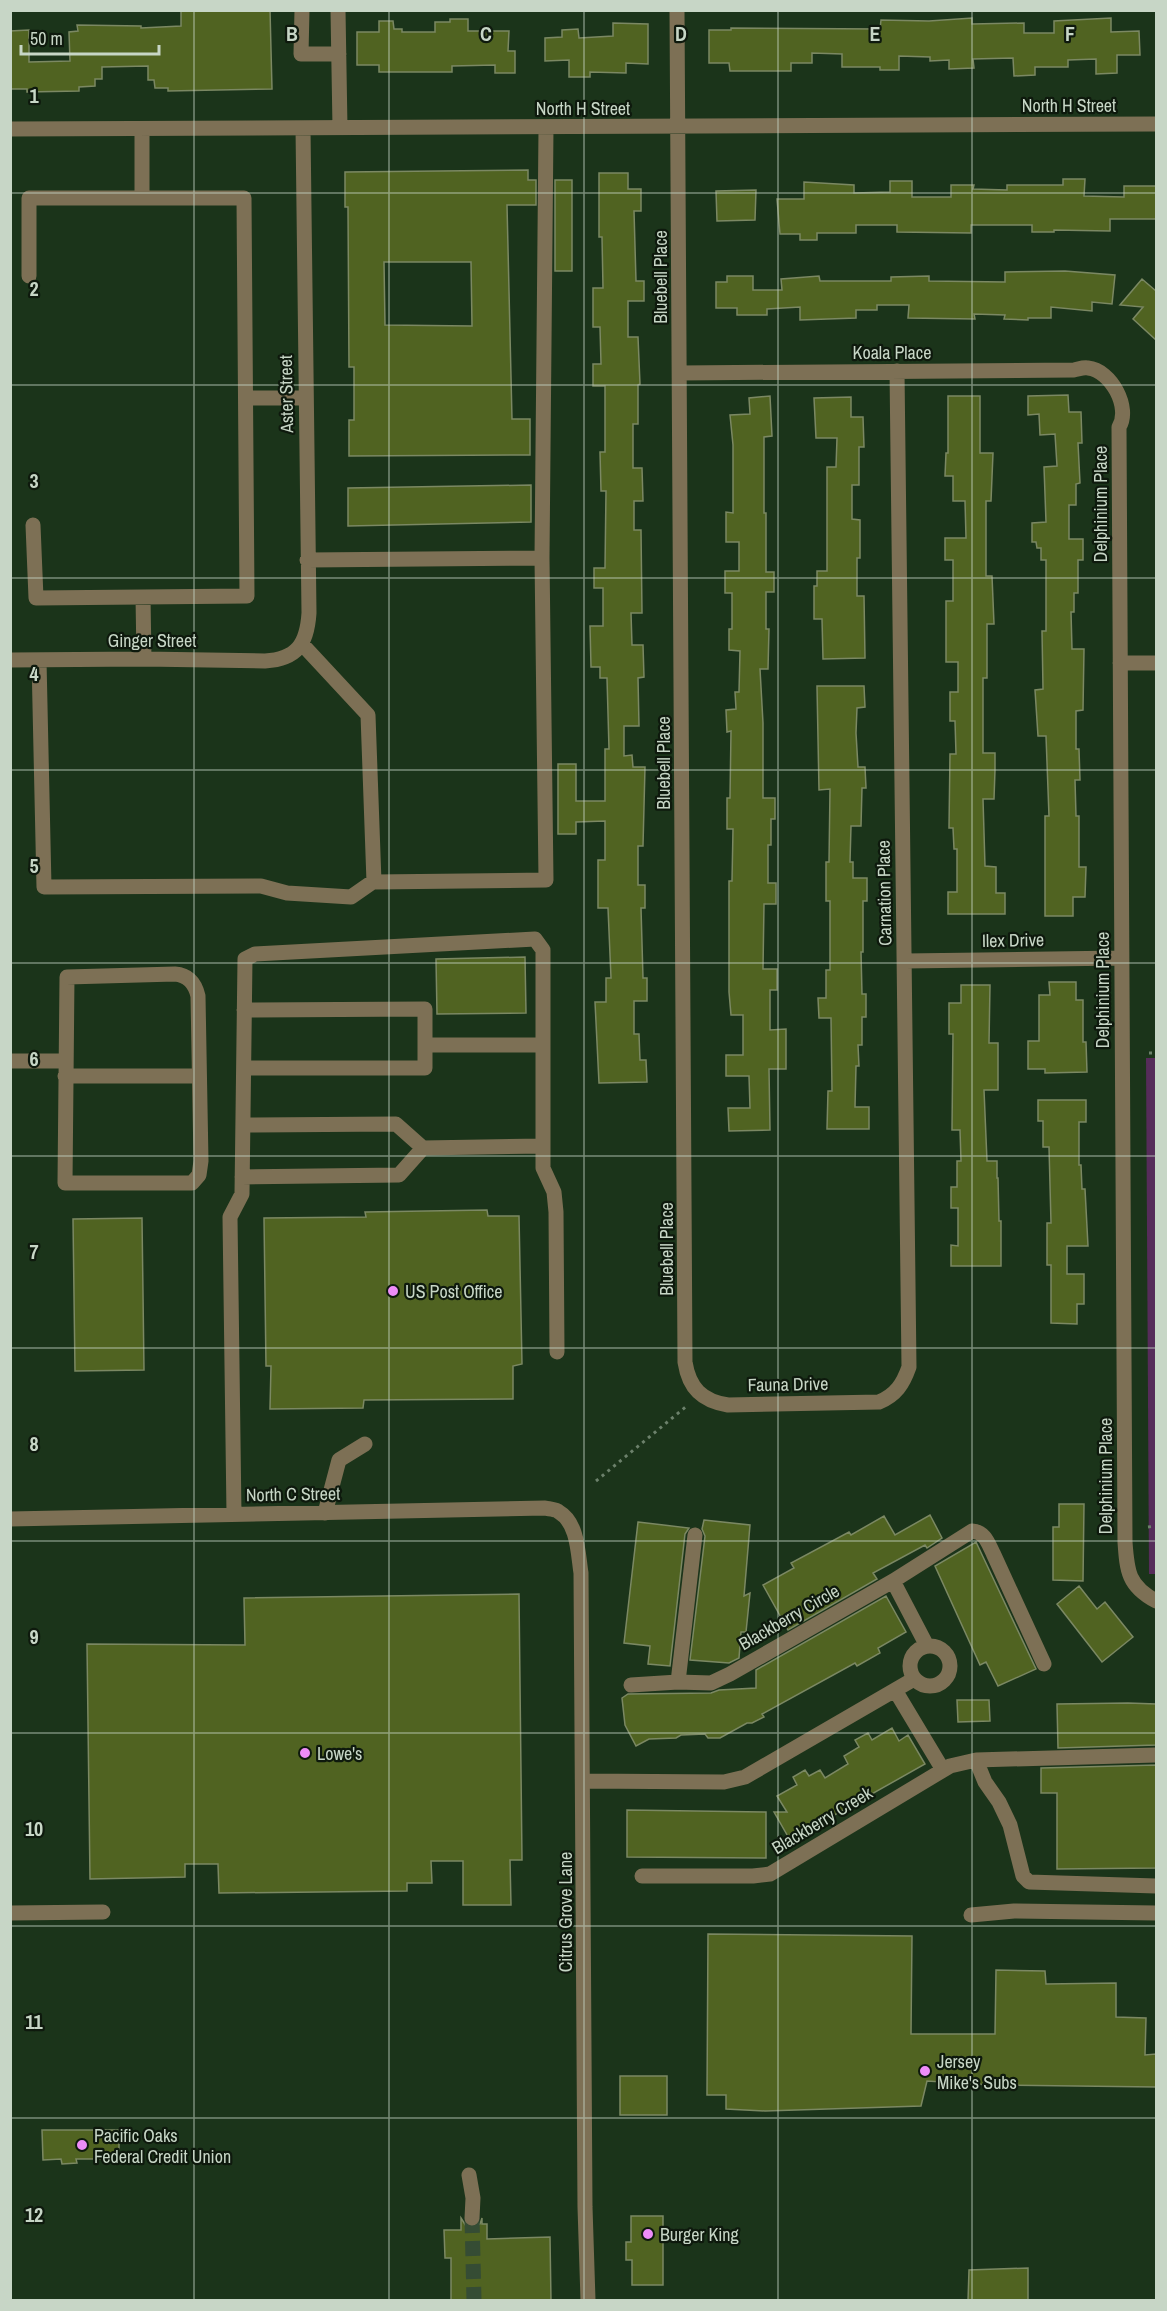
<svg xmlns="http://www.w3.org/2000/svg" width="1167" height="2311" font-family="'Archivo Narrow',sans-serif">
<rect width="100%" height="100%" fill="#1b341a"/>
<path fill="#562c5a" d="M1146 1058H1156V1574H1149Z"/>
<path fill="#506321" stroke="#7b8863" stroke-width="1.5" fill-rule="evenodd" d="M181 10H270L272 89 168 91V88H155L154 80H148V66L102 67V79H95V86L79 87V91L27 92V89H10V31L29 30V62L70 61 69 32 78 31 77 25 141 26V28L181 26Z
M972 18V24L1024 23V33H1054V21L1111 18V32L1139 31 1140 55H1117V73L1096 74V59L1068 60V67H1035V75L1014 76 1013 58 973 59 974 68 949 69V60L930 61V57L899 56V70H880V67H842V54L812 53V63H791V71H730L729 63H709V30H731V28L880 29 881 20 929 21Z
M450 19H468V31H509L508 51H515V73H495V65L452 66V72H379V65H357V32H379V21H393L394 29H402V32H435V22H450Z
M613 23 648 24V64L626 63V73L590 72V77H569V60L545 61V38L562 37V30L578 29 579 38 613 36Z
M528 170V180H536V205H507L512 419H530V455L349 456V420H354V367H349L348 207H345V172ZM384 262H471L472 326 385 325Z
M599 173H628V189H641V211H634L636 281H644V301H628V337H638L640 384 638 385V424H633V468H642L643 501H634V530H641L642 613H631L632 645H643L644 677 638 678 639 726H624V756L632 755 633 767H645L643 846H638V885H645V908H641L643 978H647V1001H634V1034H639L640 1060H646L647 1082 599 1083 595 1002H606V978H611L608 908H598V860H605V821L576 822V834H558V764H576V801H605V749H609L607 678H600V667H591L590 626H603V588H594V568H605L606 491H601L600 452H605V386H593V364H601L600 327H593V288H603L602 237H599Z
M1063 179H1085L1084 196 1124 197V186H1156V219H1110V231L1054 230V232H1032V225H971V233L897 232V225H856V233H817V240H800V234H780L777 199H804V182L854 185V193L890 192V181H912V197H951V185H974L973 189 1007 190V185H1063Z
M555 180H572V271H555Z
M756 190 755 220 717 221 716 191Z
M1065 271 1115 275 1112 304 1092 302V311L1051 307V318H1028V320L1004 319 1005 315 974 314 975 319 908 318 909 305H877V310H856V318L800 320V307L767 309V315H737V308H716V282H727V276H753V290H782L781 279 819 276 820 281H891V277L929 276V281L1005 282V272Z
M1142 279 1156 291V340L1133 319 1143 307 1120 305Z
M1068 395 1069 412H1081L1082 443H1078L1080 483 1076 484V505H1069V539H1083V560H1078V593H1074V612H1071L1072 649H1084L1083 710 1076 711V749H1079L1080 780H1075L1076 816H1079V867H1086L1085 897H1073V916H1045V816H1049L1046 736H1038L1035 690 1043 689 1042 631H1046V560H1041V548H1037L1036 542H1032V523L1046 522 1044 467 1057 466 1055 434 1040 435 1039 414 1028 415V396Z
M770 396 772 436 764 437V513H766V572H774V592H766V629H769L768 669H760L763 723V798H775V819H771V845H768V883H776V904H764L763 969H777V990H770V1030L786 1029V1069H769L770 1130 729 1131 728 1108H750L749 1076H726V1055H743V1015H731L729 992V881H732L733 829H727V798H730L731 731 727 732 726 710 736 709 735 692H739L740 651 729 650V629H732V593H725V571H739V542H726V512L733 513V445L730 415 750 414 749 398Z
M948 396H980V453H993L991 501H986V576H992L994 624H987V678H983V753H995V770L994 799H983L985 866 996 867V893H1005V914H948V892H957V849H954L953 828H949L950 754H956L955 721H950V692H958V662H946V601H953V560H945V538H966L965 501H953V476H945L946 453H948Z
M851 397V417H863L864 447H859V485H852V519L860 520V558H857V596H864L865 658 823 659 822 619H814V586H817V571H827V467H836L837 438H816L814 398Z
M531 485V522L348 526V488Z
M817 686H864L865 707 857 708 856 733 858 767H865L866 788H862L861 826H851L850 862H853V878H867V901H863V952H861L862 994H866V1017H862V1045H858L859 1066H856L855 1107H869V1129H827L828 1091H832L831 1018H819L818 998H826V970H830V901H826V862H829L830 789 819 790Z
M525 957 526 1013 437 1014 436 959Z
M1049 982H1076V1000H1083V1042H1086L1087 1072 1045 1073V1069H1028V1041H1039V995H1050Z
M961 985H990L989 1043H998V1090H984L987 1161H997V1178H998L999 1221H1001V1266H951V1245L958 1246V1208H951V1187H957V1161H961L960 1130H952L953 1034H949V1003H961Z
M1038 1100H1086V1122H1079V1165H1081L1082 1189H1085L1088 1246H1067V1274H1084V1304H1077V1324L1051 1323V1265H1047V1223H1051L1049 1147H1043V1121H1038Z
M487 1210 488 1216H519L522 1364 513 1366V1399L364 1400 363 1408 270 1409 271 1366H266L264 1218 366 1217 365 1212Z
M142 1218 144 1370 75 1371 73 1219Z
M1059 1504H1084L1083 1581 1053 1580V1527H1059Z
M930 1515 942 1538 927 1548 925 1545 873 1573 877 1579 788 1630 763 1585 794 1568 791 1563 849 1532 851 1535 884 1516 895 1535Z
M704 1520 750 1525 744 1596 750 1593 746 1632H741L739 1658 729 1663 690 1660 705 1536 702 1529Z
M638 1522 689 1528 685 1534 670 1666 648 1664 650 1646 624 1643Z
M976 1542 1036 1669 998 1686 986 1662 980 1665 935 1566Z
M1079 1586 1097 1609 1105 1602 1133 1637 1102 1662 1057 1604Z
M519 1594 522 1860H510L511 1905H463V1861H431L432 1883H407V1891L219 1893 218 1864H185V1877L90 1879 87 1644 245 1645 244 1598Z
M886 1596 906 1632 878 1648 880 1653 857 1666 855 1663 762 1714 764 1717 752 1723H747L720 1738H708L705 1734 681 1735 676 1738 649 1739 636 1746 625 1725 622 1698 628 1694 711 1693 719 1690 756 1688V1670Z
M957 1700H989L990 1721 958 1722Z
M1128 1703 1156 1704V1745L1058 1748 1057 1704Z
M892 1728 899 1741 908 1735 925 1764 790 1840 774 1812H787L777 1796 797 1785 793 1777 805 1770 809 1776 820 1770 825 1778 848 1764 844 1756 859 1747 855 1740 868 1733 872 1740Z
M1156 1765V1868L1057 1869V1793H1041V1768Z
M627 1810 766 1812V1858L627 1857Z
M708 1934 912 1936 911 2034H995L996 1970 1045 1971 1046 1984 1116 1983V2017L1146 2018 1145 2055 1156 2054V2087L990 2085 927 2081 921 2106 765 2111 726 2109V2095H707Z
M620 2076H667V2115H620Z
M42 2130H119V2159H76L77 2163 62 2164 61 2159 43 2160Z
M631 2216H663V2285H632V2260H626V2242H631Z
M461 2218 466 2226 472 2228 480 2224 482 2218V2224H487V2239L550 2237 551 2301H451V2258H445L444 2230H461Z
M1028 2268V2301H968L969 2270Z"/>
<g fill="none" stroke-linecap="round" stroke-linejoin="round">
<path stroke="#354c34" stroke-width="15" stroke-dasharray="15 8" stroke-linecap="butt" d="M472 2218 474 2300"/>
<path stroke="#6c816b" stroke-width="3" stroke-dasharray="3 4.5" stroke-linecap="butt" d="M1149 1053H1156
M596 1481 688 1405
M1148 1527 1156 1526"/>
<path stroke="#7d7055" stroke-width="15" d="M302 10 301 54H339
M338 10 340 128
M677 10 685 1362C689 1388 702 1401 728 1405L879 1402C896 1395 903 1384 909 1367L897 371
M10 129 1156 124
M29 276V198H142V129
M680 373 1074 370C1079 369 1084 367 1088 368 1111 370 1131 408 1119 427L1125 1542C1127 1571 1128 1586 1156 1601
M246 398H306
M33 525 36 598 247 596 244 198H142
M307 560 542 558 546 128
M143 597 144 659
M302 644 368 715 374 882 546 880 542 558
M10 660 144 659 265 661C297 659 307 644 309 613L303 128
M39 660 44 887 261 886 287 893 351 897 374 881
M1120 663H1156
M905 961 1121 958
M175 974C188 975 195 983 198 996L201 1161 199 1175 192 1183H65L67 977Z
M425 1045H543
M10 1061H65
M244 1068H425V1009L244 1010
M65 1076H199
M243 1125 396 1124 423 1148 543 1146
M242 1177 399 1175 423 1148
M325 1513 339 1460 365 1444
M234 1514 230 1217 242 1194 245 959 255 954 535 939 543 950V1168L554 1192 556 1212 557 1352
M10 1519 545 1508C549 1509 556 1509 559 1512 578 1523 578 1554 581 1573L585 2207 588 2300
M893 1581 927 1646
M910 1666a20 20 0 1 1 40 0a20 20 0 1 1-40 0Z
M678 1682 695 1535
M631 1685 678 1682 711 1683 730 1674 893 1581 972 1531C985 1532 988 1543 993 1553L1044 1664
M895 1690 943 1770
M1156 1755 976 1760 985 1782 999 1802 1010 1825 1023 1876 1029 1882 1156 1886
M583 1781 724 1782 745 1777 914 1679
M642 1876H753L770 1874 950 1766 976 1760
M10 1913 103 1912
M971 1915 1014 1911 1156 1913
M469 2175 473 2198 472 2218"/>
</g>
<path fill="none" stroke="#c7d6c6" stroke-width="1.5" stroke-opacity="0.55" d="M194 10V2300M389 10V2300M584 10V2300M778 10V2300M972 10V2300M10 193H1156M10 385H1156M10 578H1156M10 770H1156M10 963H1156M10 1156H1156M10 1348H1156M10 1541H1156M10 1733H1156M10 1926H1156M10 2118H1156"/>
<g fill="#ee8cf8" stroke="#0e190d" stroke-width="2">
<circle cx="393" cy="1291" r="6"/>
<circle cx="305" cy="1753" r="6"/>
<circle cx="925" cy="2071" r="6"/>
<circle cx="82" cy="2145" r="6"/>
<circle cx="648" cy="2234" r="6"/>
</g>
<g text-anchor="middle" dominant-baseline="central" stroke-width="4.5" stroke-linejoin="round" paint-order="stroke">
<g font-size="18" fill="#c7d6c6" stroke="#0e190d">
<text x="1069" y="105">North H Street</text>
<text x="583" y="108">North H Street</text>
<text transform="translate(660 277) rotate(-90)">Bluebell Place</text>
<text x="892" y="352">Koala Place</text>
<text transform="translate(286 394) rotate(-91)">Aster Street</text>
<text transform="translate(1100 504) rotate(-90)">Delphinium Place</text>
<text x="152" y="640">Ginger Street</text>
<text transform="translate(663 763) rotate(-90)">Bluebell Place</text>
<text transform="translate(884 893) rotate(-91)">Carnation Place</text>
<text transform="translate(1013 940) rotate(-1)">Ilex Drive</text>
<text transform="translate(1102 990) rotate(-90)">Delphinium Place</text>
<text transform="translate(666 1249) rotate(-90)">Bluebell Place</text>
<text transform="translate(788 1384) rotate(-1)">Fauna Drive</text>
<text transform="translate(1105 1476) rotate(-90)">Delphinium Place</text>
<text transform="translate(293 1494) rotate(-1)">North C Street</text>
<text transform="translate(789 1617) rotate(-30)">Blackberry Circle</text>
<text transform="translate(822 1820) rotate(-31)">Blackberry Creek</text>
<text transform="translate(565 1912) rotate(-90)">Citrus Grove Lane</text>
</g>
<g font-size="18" fill="#c7d6c6" stroke="#0e190d" text-anchor="start">
<text x="405" y="1291">US Post Office</text>
<text x="317" y="1753">Lowe's</text>
<text x="937" y="2061">Jersey<tspan x="937" dy="21">Mike's Subs</tspan></text>
<text x="94" y="2135">Pacific Oaks<tspan x="94" dy="21">Federal Credit Union</tspan></text>
<text x="660" y="2234">Burger King</text>
</g>
</g>
<g font-size="20" text-anchor="middle" font-weight="bold" fill="#c7d6c6" stroke="#0e190d" stroke-width="4.5" stroke-linejoin="round" paint-order="stroke">
<text x="292" y="41">B</text>
<text x="486" y="41">C</text>
<text x="681" y="41">D</text>
<text x="875" y="41">E</text>
<text x="1070" y="41">F</text>
<text x="34" y="103">1</text>
<text x="34" y="296">2</text>
<text x="34" y="488">3</text>
<text x="34" y="681">4</text>
<text x="34" y="873">5</text>
<text x="34" y="1066">6</text>
<text x="34" y="1259">7</text>
<text x="34" y="1451">8</text>
<text x="34" y="1644">9</text>
<text x="34" y="1836">10</text>
<text x="34" y="2029">11</text>
<text x="34" y="2222">12</text>
</g>
<rect width="1167" height="2311" fill="none" stroke="#c7d6c6" stroke-width="24"/>
<path d="M21 45v9h138v-9" fill="none" stroke="#c7d6c6" stroke-width="3"/>
<text x="30" y="45" font-size="18" fill="#c7d6c6" stroke="#0e190d" stroke-width="4.5" paint-order="stroke">50 m</text>
</svg>
